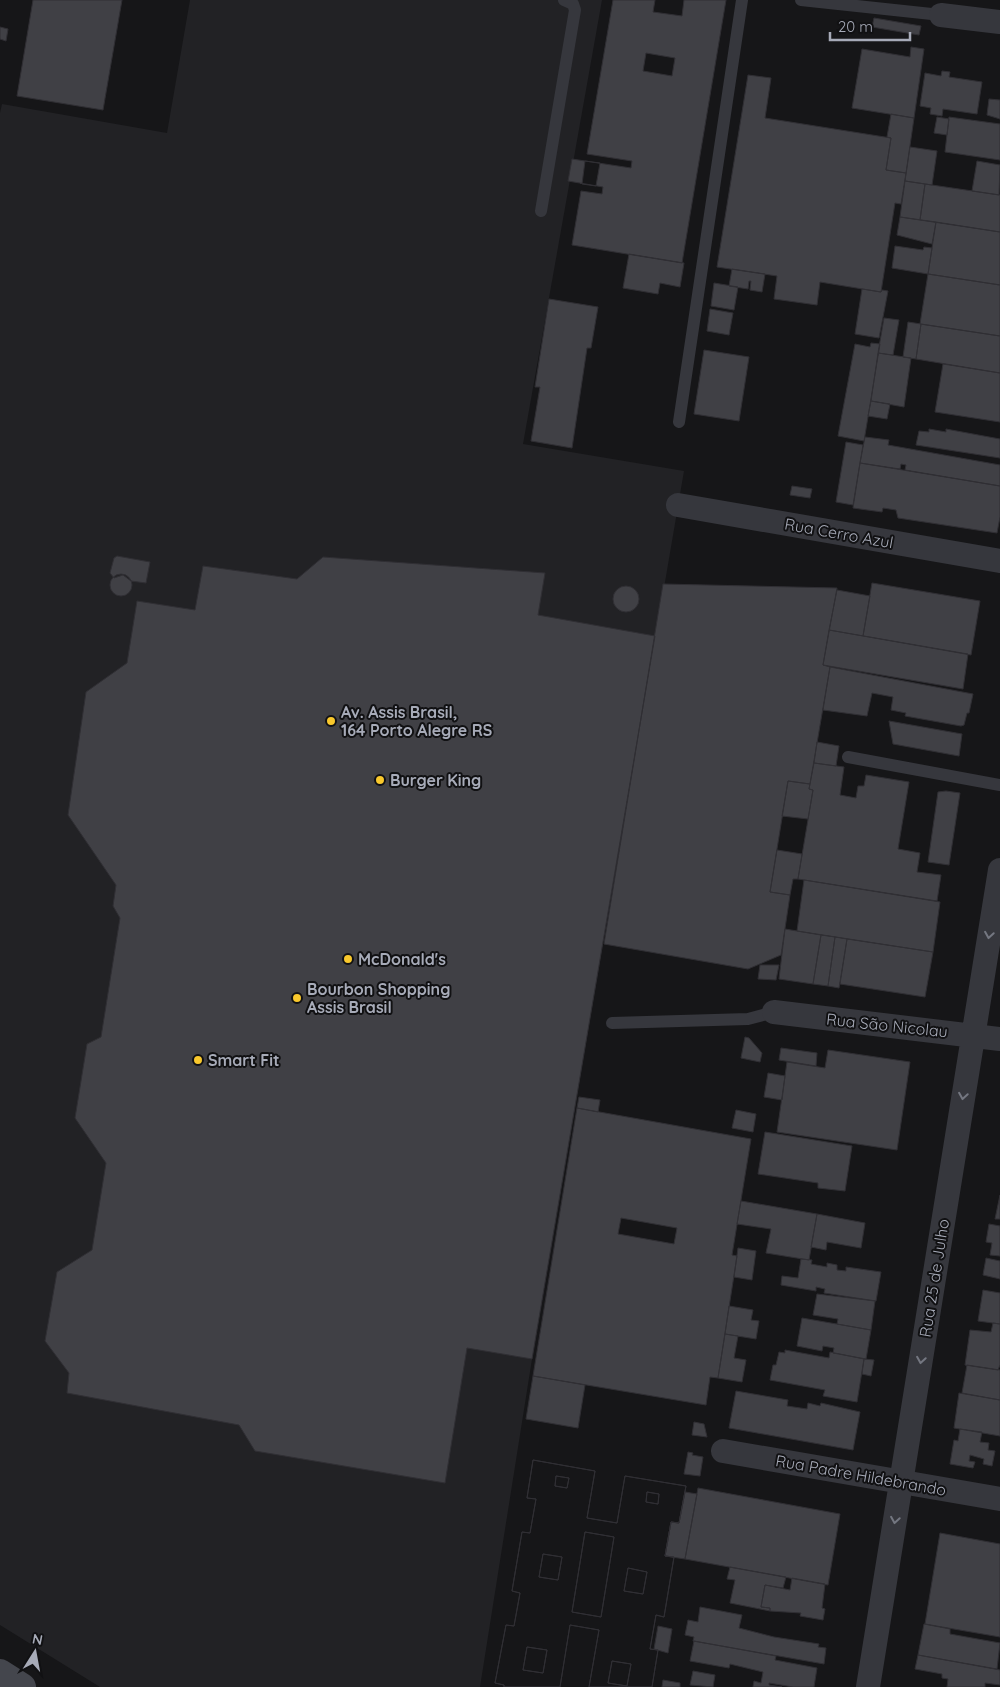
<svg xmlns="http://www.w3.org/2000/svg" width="1000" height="1687" font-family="Quicksand,sans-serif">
<rect width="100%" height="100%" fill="#161618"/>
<path fill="#222225" d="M190 0H602L523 444 684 471 532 1359 480 1687H100L0 1625V113L2 104 167 133Z"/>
<path fill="#404045" stroke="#302f34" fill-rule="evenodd" d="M33 0H122L103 110 17 96Z
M613 0H655L653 12 682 16 684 0H726L682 263 572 245 581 191 602 194 603 187 568 181 572 159 631 168 632 161 587 154ZM646 53 675 58 672 76 643 71Z
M874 18 921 26 919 35 872 27Z
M0 27 8 29 6 41 0 39Z
M911 47 924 49 914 118 852 108 862 49 910 57Z
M942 71 950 72 949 77 982 82 977 114 943 109 942 116 930 114 931 108 920 106 925 73 941 76Z
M748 75 771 78 765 118 891 138 886 170 906 173 901 204 895 203 881 292 820 282 817 305 774 299 777 276 717 267Z
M989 99 1000 100V119L987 115Z
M891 114 914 118 906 173 886 170 891 138 887 137Z
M937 117 949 119 947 135 934 133Z
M949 117 1000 124V160L945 152Z
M910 147 937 151 932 185 905 181Z
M585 161 600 163 596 186 582 184Z
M977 161 1000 165 999 195 972 191Z
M905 181 925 184 920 220 900 217Z
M925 184 1000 195V232L920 220Z
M900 217 936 222 932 244 897 235Z
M936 222 1000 232V285L928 274Z
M895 246 923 250 924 247 932 248 928 274 892 268Z
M629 254 684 263 680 287 660 283 658 294 623 288Z
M732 269 765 274 762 292 750 290 751 281H749L748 289 729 286Z
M928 274 1000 285V336L920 324Z
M714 283 738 287 734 310 711 306Z
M862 289 881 292 882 290 888 291 879 338 855 334Z
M549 299 598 307 591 348H587L572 448 531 441 540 387H535Z
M710 309 733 313 729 335 707 331Z
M884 318 899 320 893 355 878 353Z
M908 322 921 324 916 359 903 357Z
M921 324 1000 336V373L916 359Z
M871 343 880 344 864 441 838 436 855 344 870 347Z
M704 350 749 357 739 421 694 414Z
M878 353 911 358 904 407 871 401Z
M943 364 1000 373V422L935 412Z
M871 401 890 404 887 419 868 416Z
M929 429 946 432V429L1000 439V458L916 445 919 431 929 432Z
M865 437 889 440 888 445 1000 465V486L905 470 906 465 901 464 900 469 860 463Z
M846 442 863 445 853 505 836 502Z
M860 463 1000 486V517L997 533 898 518 896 510 883 508 882 512 853 508Z
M792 486 812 489 810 498 790 495Z
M117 556 150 562 146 583 131 581 123 575 114 578 110 573 114 558Z
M323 557 545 573 538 615 655 636 532 1359 467 1348 445 1483 255 1451 239 1425 67 1393 69 1373 45 1341 57 1272 92 1250 106 1163 75 1118 87 1044 101 1037 120 918 113 906 116 885 68 815 86 692 127 663 137 601 195 610 203 566 297 579Z
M110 585a11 11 0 1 1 22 0a11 11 0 1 1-22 0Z
M872 583 980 601 971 655 863 636Z
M663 584 837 588 823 665 830 667 810 784 788 781 770 892 790 895 781 955 748 969 604 944Z
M613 599a13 13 0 1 1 26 0a13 13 0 1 1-26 0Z
M837 590 870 596 863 636 829 630Z
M829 630 968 654 963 689 823 665Z
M830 667 973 694 969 713H967L964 725 961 726 905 716 906 713 891 710 893 697 872 693 867 716 823 710Z
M889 721 962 734 959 756 893 744Z
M817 742 839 746 836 766 814 763Z
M814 763 844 767 840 795 856 798 858 786H864L866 775 909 782 898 849 920 853 917 872 941 875 937 901 798 879 813 790 809 789Z
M788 781 810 784 809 789 813 790 808 819 782 816Z
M946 791 960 793 949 865 928 862 938 792Z
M777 850 802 854 798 879H793L790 895 770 892Z
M804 880 940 902 933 952 797 931Z
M785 929 821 935 813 984 779 979Z
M821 935 835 937 828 986 813 984Z
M835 937 847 939 839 988 828 986Z
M847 939 933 952 925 997 840 984Z
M760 965H779L776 980 758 979Z
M745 1037 749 1038 762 1053 760 1062 741 1058Z
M781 1048 817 1053 816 1066 779 1060Z
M828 1050 910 1062 897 1150 777 1132 787 1062 825 1068Z
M768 1073 785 1076 782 1100 764 1097Z
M579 1097 600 1100 598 1112 577 1108Z
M577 1108 751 1139 732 1255 737 1256 718 1378 710 1377 706 1405 533 1376ZM621 1218 677 1228 674 1244 618 1234Z
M736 1110 756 1114 753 1132 732 1128Z
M765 1132 852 1146 845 1191 818 1188V1183L758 1174Z
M1000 1195V1219H995Z
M741 1201 817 1214 809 1260 766 1253 771 1229 737 1224Z
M817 1214 865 1223 861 1248 827 1242 826 1250 811 1247Z
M989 1224 1000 1226V1256L990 1255 992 1243 986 1242Z
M738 1248 756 1251 752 1280 734 1277Z
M986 1258 1000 1261V1279L983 1275Z
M801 1259 812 1260 811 1264 827 1267V1263L837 1265V1270L846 1271V1267L881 1272 876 1301 824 1293 825 1289 816 1287V1291L781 1285 782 1276 798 1278Z
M983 1290 1000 1293V1324L978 1321Z
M817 1294 875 1301 871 1330 837 1324 838 1319 813 1315Z
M729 1306 753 1310 751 1320 759 1321 756 1339 725 1334Z
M802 1318 871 1330 866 1359 833 1353 834 1348 823 1346 822 1351 797 1346Z
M993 1323 1000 1324V1365L998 1370 965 1365 970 1330 991 1332Z
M725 1334 738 1336 734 1358 746 1360 742 1382 718 1378Z
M785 1350 829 1358 830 1352 864 1359 857 1402 823 1396 825 1390 770 1380 773 1365H776L779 1352 785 1353Z
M864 1359 874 1360 871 1376 862 1374Z
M967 1365 1000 1370V1400L962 1393Z
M533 1376 585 1385 578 1428 526 1419Z
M736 1391 788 1400 787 1406 807 1409 808 1403 820 1406 821 1403 860 1412 853 1450 729 1428Z
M959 1393 1000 1400V1436L954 1428Z
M694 1422 704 1424 707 1437 692 1435Z
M960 1429 982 1432 980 1442 989 1443 988 1450 995 1451 992 1466 983 1464 984 1459 970 1455 969 1461 975 1462 973 1468 950 1464 954 1440 958 1441Z
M688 1452 693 1453 692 1455 703 1457 700 1476 684 1474Z
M533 1460 595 1471 587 1518 617 1523 625 1476 686 1486 679 1523 671 1522 665 1556 674 1557 664 1617 656 1615 650 1649 658 1650 652 1687H589L599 1630 570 1625 560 1687H504V1685L495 1683 506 1625 514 1626 520 1593 512 1591 522 1532 530 1533 536 1499 527 1498ZM556 1476 569 1478 567 1488 555 1486ZM647 1492 659 1494 658 1504 646 1502ZM585 1532 614 1537 601 1617 572 1612ZM543 1554 562 1557 558 1580 539 1577ZM628 1568 647 1572 643 1594 624 1591ZM527 1647 547 1650 543 1673 523 1670ZM612 1661 631 1664 627 1686 608 1683Z
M533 1460 595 1471 587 1518 617 1523 625 1476 686 1486 679 1523 671 1522 665 1556 674 1557 664 1617 656 1615 650 1649 658 1650 652 1687H589L599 1630 570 1625 560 1687H504V1685L495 1683 506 1625 514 1626 520 1593 512 1591 522 1532 530 1533 536 1499 527 1498ZM556 1476 569 1478 567 1488 555 1486ZM647 1492 659 1494 658 1504 646 1502ZM585 1532 614 1537 601 1617 572 1612ZM543 1554 562 1557 558 1580 539 1577ZM628 1568 647 1572 643 1594 624 1591ZM527 1647 547 1650 543 1673 523 1670ZM612 1661 631 1664 627 1686 608 1683Z
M698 1488 840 1514 828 1585 685 1559Z
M685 1492 697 1494 685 1559 665 1556 671 1522 679 1523Z
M940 1533 1000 1544V1637L925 1624Z
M730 1567 786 1577 783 1588 765 1585 761 1607 770 1608V1611L730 1603 735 1580 727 1579Z
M792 1578 825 1584 822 1608 825 1609 823 1620 800 1616 801 1613 770 1611V1608L761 1607 765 1585 790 1590Z
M700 1607 742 1615 739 1628 774 1637 819 1644 818 1647 826 1648 824 1664 693 1641 694 1637 685 1635 688 1620 698 1622Z
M924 1624 950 1629V1634L1000 1643 997 1669 918 1655Z
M658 1626 672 1629 668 1653 654 1649Z
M694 1641 776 1656 775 1660 817 1668 814 1687H793L769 1683V1685L782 1687H753L754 1681 761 1683 763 1672 730 1664 729 1668 690 1661Z
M918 1655 1000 1670V1685L985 1683V1687H947L948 1679 942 1678V1674L915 1669Z
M693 1671 715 1675 713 1687 690 1685Z
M663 1680 680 1683V1687H662Z"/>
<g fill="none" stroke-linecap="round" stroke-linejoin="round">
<path stroke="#36373d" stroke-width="12" d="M801 0 941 15
M541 211 575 10 573 4 564 0
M679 422 742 0
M848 757 1000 785
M612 1023 748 1019 774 1012"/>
<path stroke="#36373d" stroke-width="24" d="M941 15 1000 22
M678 505 1000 561
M774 1012 1000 1039
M723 1451 1000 1499
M868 1687 1000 870"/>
<path stroke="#44464d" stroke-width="28" d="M0 1673 22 1687"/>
</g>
<defs><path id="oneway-chevron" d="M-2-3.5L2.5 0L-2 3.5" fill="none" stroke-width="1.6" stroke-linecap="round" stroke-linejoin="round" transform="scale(1.25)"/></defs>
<g stroke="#747781">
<use href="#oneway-chevron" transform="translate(989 935) rotate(99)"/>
<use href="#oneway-chevron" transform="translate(963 1096) rotate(99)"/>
<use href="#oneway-chevron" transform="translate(921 1360) rotate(99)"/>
<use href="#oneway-chevron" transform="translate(895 1520) rotate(99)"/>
</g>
<g fill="#f9c82c" stroke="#111113" stroke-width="2">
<circle cx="331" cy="721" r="5"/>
<circle cx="380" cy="780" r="5"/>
<circle cx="348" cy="959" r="5"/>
<circle cx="297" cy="998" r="5"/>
<circle cx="198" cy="1060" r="5"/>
</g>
<g text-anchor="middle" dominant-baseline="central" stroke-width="4" stroke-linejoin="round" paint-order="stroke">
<g font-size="16" fill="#a7abb8" stroke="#111113">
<text transform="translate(839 533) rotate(10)">Rua Cerro Azul</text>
<text transform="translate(887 1025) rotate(6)">Rua São Nicolau</text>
<text transform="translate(934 1278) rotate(-81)">Rua 25 de Julho</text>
<text transform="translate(861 1475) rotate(10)">Rua Padre Hildebrando</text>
</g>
<g font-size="16" font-weight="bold" fill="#a7abb8" stroke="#111113" text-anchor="start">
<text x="341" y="712">Av. Assis Brasil,<tspan x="341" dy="18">164 Porto Alegre RS</tspan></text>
<text x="390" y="780">Burger King</text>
<text x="358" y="959">McDonald's</text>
<text x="307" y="989">Bourbon Shopping<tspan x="307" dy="18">Assis Brasil</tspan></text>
<text x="208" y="1060">Smart Fit</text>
</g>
</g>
<g transform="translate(35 1652) rotate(11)" stroke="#111113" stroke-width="4" paint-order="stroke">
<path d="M0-4L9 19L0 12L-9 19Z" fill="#a7abb8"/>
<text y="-8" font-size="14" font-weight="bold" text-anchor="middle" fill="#a7abb8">N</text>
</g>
<path d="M830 32v8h80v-8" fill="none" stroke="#a7abb8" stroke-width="2.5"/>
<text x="838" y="32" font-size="15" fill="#a7abb8" stroke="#111113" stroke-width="4" paint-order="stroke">20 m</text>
</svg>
